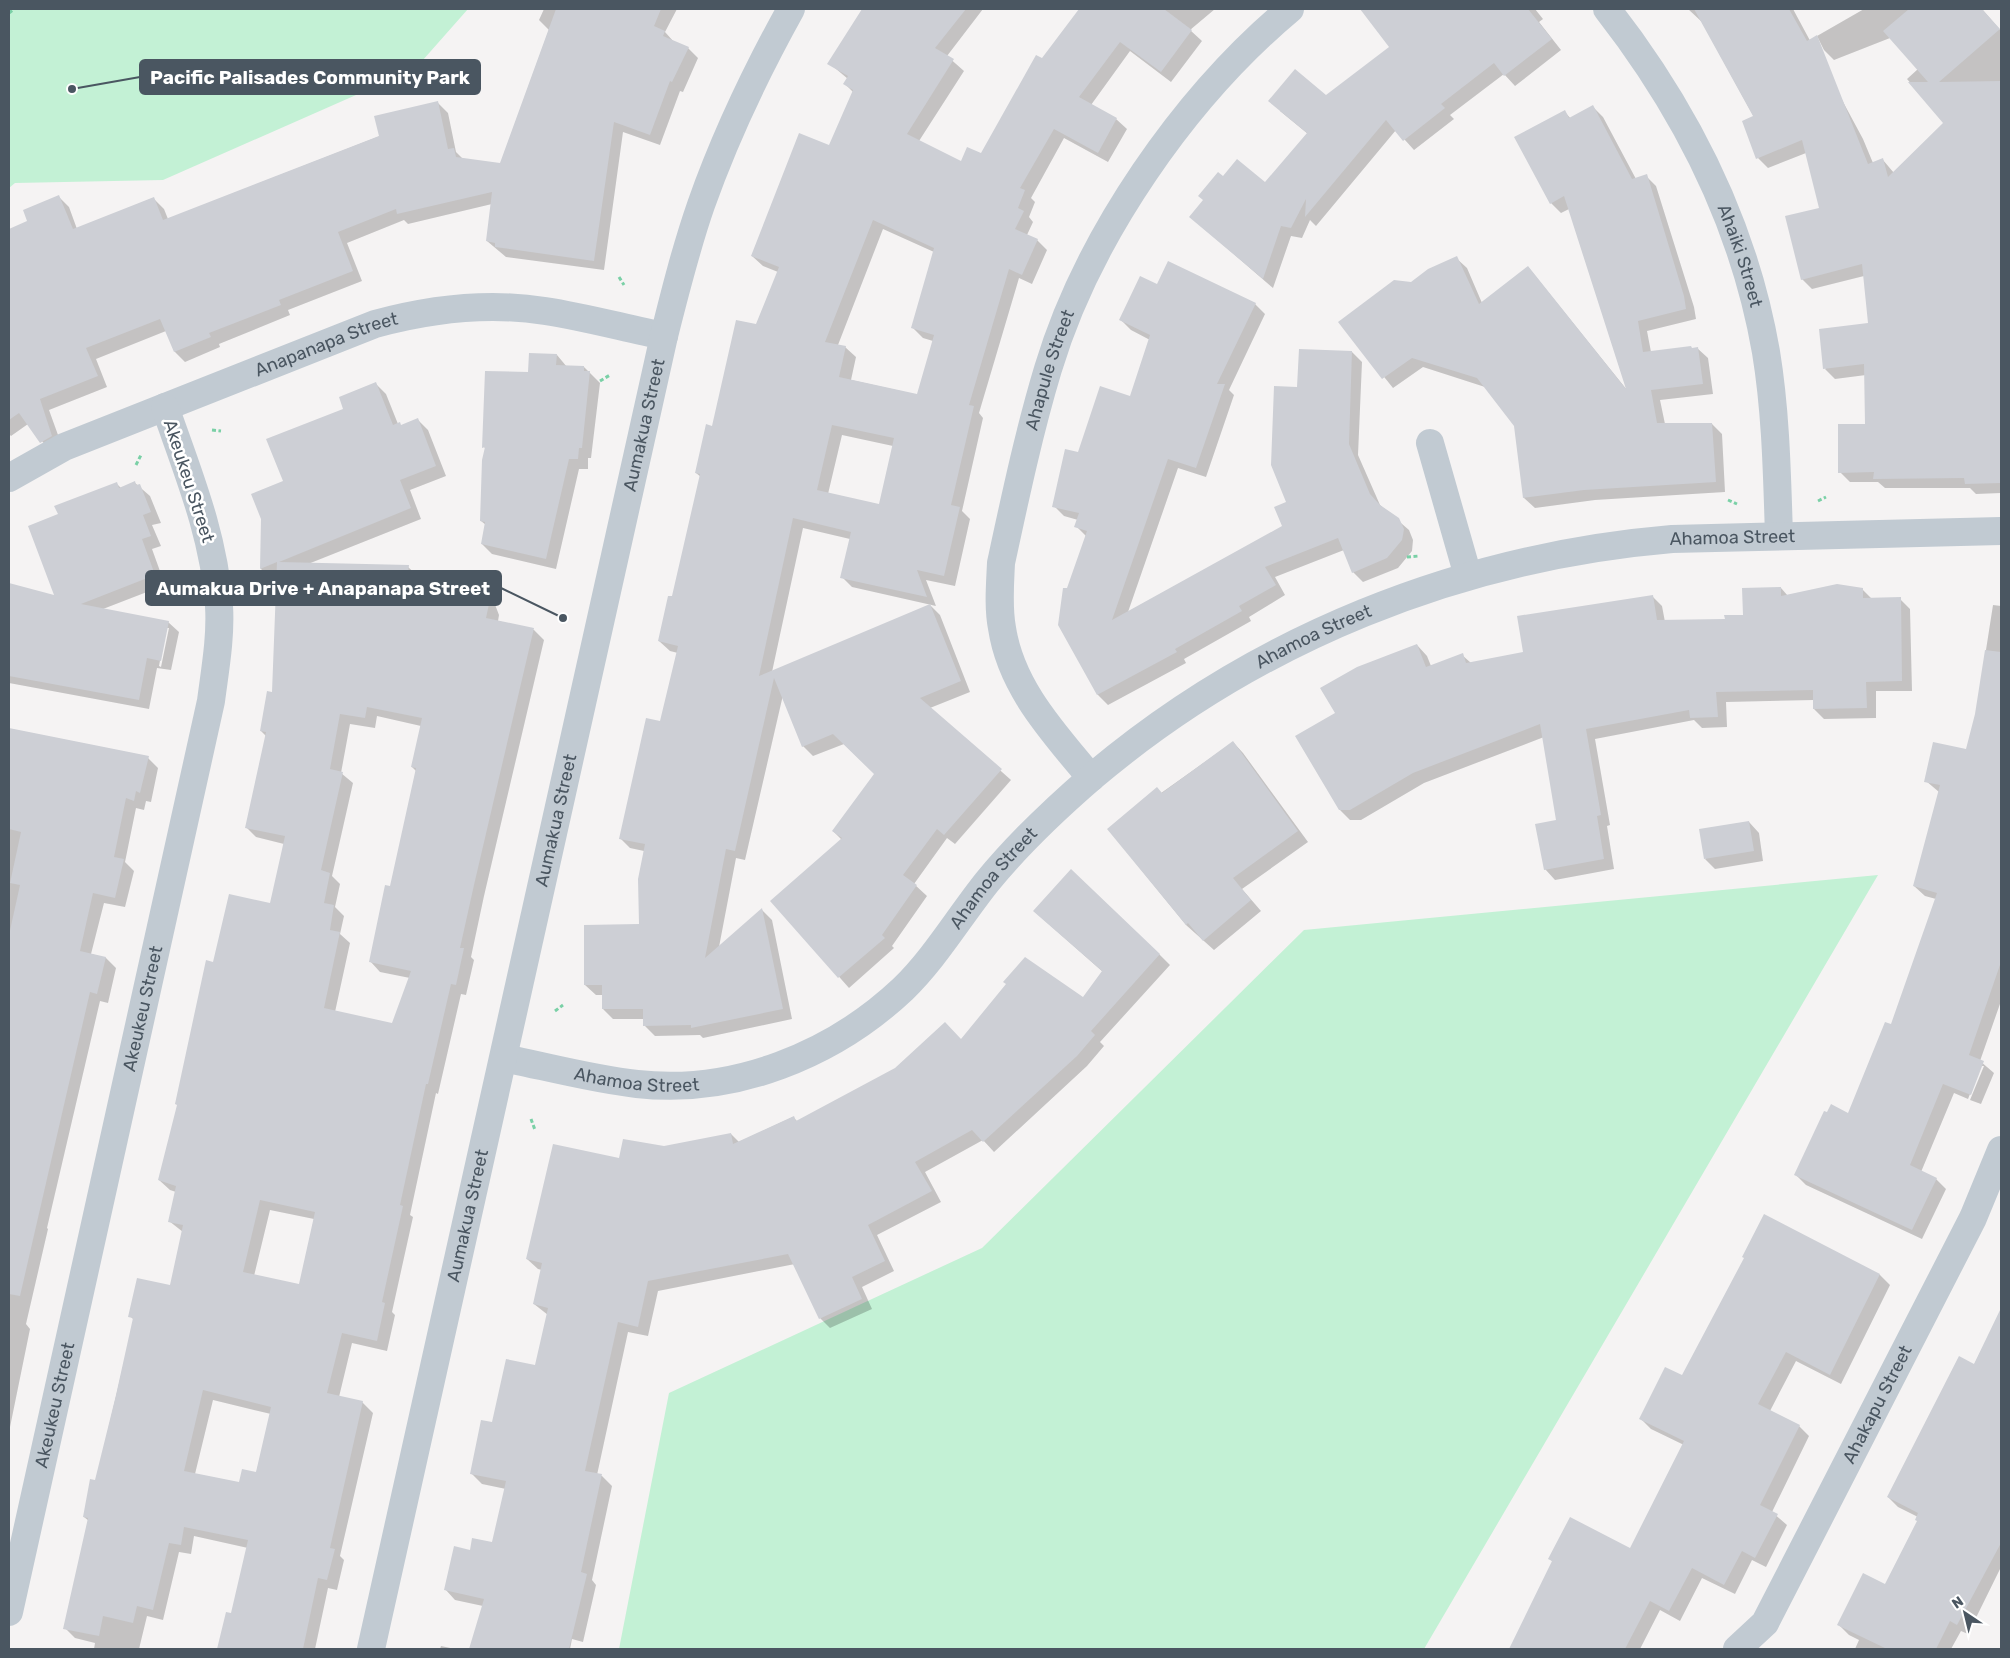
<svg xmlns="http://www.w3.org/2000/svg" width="2010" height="1658" font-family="Rubik,sans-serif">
<rect width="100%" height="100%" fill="#f5f3f3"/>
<path fill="#c3f1d5" d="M9 9H468L415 69 163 180 15 183 9 188Z
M1878 875 1424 1649H619L669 1393 982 1248 1304 930Z"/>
<path fill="#0003" fill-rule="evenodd" d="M544 9H677L665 32 674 42 688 48 698 58 683 92 680 91 660 145 623 132 604 270 506 257 487 241 492 204 408 224 404 220 347 243 362 281 288 310 290 315 219 344 220 347 185 362 175 352 166 331 96 359 107 387 49 410 62 446 51 452 28 424 11 436 9 434V230L29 222 58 196 69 207 77 229 153 198 164 209 168 219 380 136 438 103 448 113 456 152 464 160 500 165 549 30 539 20Z
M864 9H983L947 56 964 71 919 141 961 162 981 155 1043 60 1081 9H1215L1190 30 1202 41 1171 82 1130 51 1091 105 1116 119 1127 129 1108 162 1064 138 1031 198 1035 202 1029 217 1033 222 1027 235 1037 240 1047 250 1032 284 1019 278 979 413 983 418 962 511 970 519 955 586 926 580 936 606 852 587 842 577 850 539 803 528 772 672 930 605 940 615 970 692 930 708 1011 780 955 844 947 838 914 884 927 896 892 946 894 948 849 988 772 901 842 840 833 831 875 774 844 744 813 756 803 746 783 695 745 860 736 858 719 947 762 910 772 920 792 1019 703 1038 700 1035 655 1036 645 1026V1019H613L603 1009V995H596L585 985 640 925 644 851 630 848 620 838 661 723 678 653 670 651 659 641 673 598 701 477 696 473 778 272 763 266 752 256 830 147 853 92 845 84 848 79 829 63ZM883 229 934 252 913 328 923 338 933 341 918 395 851 380 856 357 845 347 838 345ZM842 435 893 446 880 505 828 494Z
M1368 9H1407L1417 22 1434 9H1535L1543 19 1539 22 1561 50 1515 86 1504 74 1450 115 1454 119 1414 150 1396 130 1316 226 1310 220 1302 238 1291 236 1273 288 1191 217 1223 178 1265 184 1308 134 1280 111 1326 96 1391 47 1364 12Z
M1688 9H1793L1863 139 1873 163 1883 160 1894 173 1945 123 1907 79 1918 69 1890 38 1834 60 1824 50 1817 36 1864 9H1982L2001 31V493L1976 494 1970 488H1885L1878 482H1850L1840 472 1866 425V375L1835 379 1825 369 1870 324 1864 276 1812 289 1802 279 1820 208 1806 153 1768 168 1758 158 1754 117 1702 22Z
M1593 107 1603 117 1636 179 1646 176 1656 186 1694 307 1696 319 1647 331 1651 352 1697 348 1708 358 1713 394 1660 400 1665 424H1712L1722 434 1725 492 1595 500 1535 508 1524 498 1515 425 1485 387 1423 367 1393 388 1340 322 1456 258 1467 268 1482 303 1528 267 1627 390 1569 209 1561 213 1551 203 1565 112 1571 119Z
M1157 286 1255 304 1265 314 1229 390 1234 395 1206 477 1178 468 1128 612 1284 526 1299 388 1352 352 1362 362 1358 455 1380 505 1409 530 1413 540 1412 551 1398 568 1363 582 1353 572 1344 550 1275 577 1285 595 1249 617 1251 621 1184 659 1186 663 1108 705 1098 695 1059 624 1068 590 1086 536 1076 526 1078 520 1064 516 1054 506 1079 453 1131 398 1150 340 1131 330 1121 320Z
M557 355 567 367H584L600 383 591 458H588V469H579L556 569 492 554 482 544 486 525 481 521 486 449 484 447 529 373Z
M376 384 386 394 398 424 402 426 418 420 428 430 446 476 410 490 421 519 308 564 408 567 419 577 438 581 449 592 452 600 484 592 494 602 499 615 498 621 534 630 544 640 484 896 471 957 474 960 466 995 461 994 438 1094 436 1093 410 1215 413 1217 392 1312 395 1315 387 1351 352 1343 339 1397 362 1402 373 1413 340 1556 344 1560 337 1590 328 1588 315 1649H219L227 1613 232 1615 248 1548 194 1536 191 1554 179 1552 163 1620 147 1616 139 1649H94L95 1643 75 1638 65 1628 89 1521 84 1517 96 1481 134 1320 130 1316 171 1287 183 1232 169 1221 176 1192 170 1190 159 1180 214 963 271 905 284 844 256 837 246 827 266 736 261 731 273 693 278 576 271 579 261 569 262 519 284 481 345 409ZM377 716 421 726 412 767 416 771 391 887 370 961 380 972 410 978 393 1024 335 1012 350 943 340 934 344 916 335 907 340 884 332 876 353 783 341 773 350 724 375 728ZM270 1210 314 1219 300 1286 254 1276ZM213 1400 271 1414 256 1474 240 1483 195 1474Z
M116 483 121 488 135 483 150 496 161 523 152 525 161 546 152 549 165 585 103 609 168 622 179 632 171 670 157 668 149 709 9 683V584L56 597 59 515ZM166 628H169L161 667 159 666Z
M1781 588 1788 596 1862 589 1872 599H1900L1910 609 1912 691H1876V718L1824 719 1814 709V700L1726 702 1727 727 1702 728 1694 720 1595 739 1610 825 1607 826 1614 869 1555 880 1545 869 1558 821 1544 737 1424 783 1361 820H1350L1340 810 1337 714 1417 645 1427 656 1431 666 1462 655 1471 663 1525 653 1652 596 1662 606 1665 622 1726 621 1744 616Z
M1993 605 2001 606V1001L1980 1061 1994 1073 1981 1104 1970 1100 1984 1066H1981L1968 1099 1954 1093 1921 1172 1936 1179 1946 1189 1922 1239 1806 1185 1796 1175 1849 1114 1892 1026 1936 899 1925 896 1914 886 1939 792 1926 781 1967 751 1976 714Z
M9 729 148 758 158 768 151 802 146 801 144 810 136 808 125 862 134 871 125 907 104 903 91 954 106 958 116 968 108 1003 100 1001 47 1228 48 1229 26 1324 30 1329 9 1432Z
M1233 742 1243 753 1308 842 1242 889 1261 911 1214 950 1186 925 1109 830Z
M1749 822 1759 833 1763 861 1715 869 1705 859Z
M1034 911 1159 954 1170 965 1100 1042 1104 1046 1087 1066 994 1152 983 1140 925 1172 941 1202 877 1235 894 1271 862 1287 872 1309 830 1328 820 1318 795 1264 658 1291 648 1336 628 1332 597 1475 602 1476 612 1486 592 1580 596 1585 583 1642 572 1639 570 1649H471L483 1606 455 1600 445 1589 471 1551 493 1544 506 1489 482 1484 471 1473 493 1424 536 1367 548 1315 534 1304 542 1270 538 1269 527 1259 620 1160 664 1147 731 1134 739 1142 793 1117 798 1122 961 1040 1083 998 1103 972Z
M1765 1216 1880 1275 1890 1285 1841 1384 1796 1361 1770 1411 1799 1426 1809 1436 1772 1512 1787 1525 1766 1567 1752 1560 1735 1594 1702 1578 1680 1621 1660 1610 1640 1649H1510L1553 1562 1550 1559 1631 1549 1684 1445 1651 1429 1641 1419 1683 1377 1745 1258Z
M2001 1311V1567L1968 1634 1961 1631 1951 1649H1855L1859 1640 1849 1635 1839 1625 1886 1586 1918 1522V1517L1898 1507 1888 1497 1974 1365Z
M441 1646 455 1649H440Z"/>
<path fill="#cdcfd5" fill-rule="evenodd" d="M556 9H661L654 26 665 31 663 36 689 47 672 82 670 81 650 135 614 122 594 261 495 247V243L486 241 492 192 397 214 396 209 338 232 353 271 279 300 281 305 209 333 211 337 174 352 160 319 86 348 98 376 40 399 52 436 40 443 19 413 9 420V229L27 221 23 210 59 195 73 229 154 197 163 220 379 136 374 116 438 101 448 149 454 148 456 157 500 163Z
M862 9H966L935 48 954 59 907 134 961 161 967 147 981 153 1036 55 1042 58 1079 9H1164L1192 30 1161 72 1120 42 1079 97 1117 118 1098 153 1054 129 1020 188 1025 190 1018 208 1024 211 1015 229 1038 239 1022 275 1009 269 969 405 974 406 951 505 960 507 944 576 917 570 927 597 840 578 851 532 793 518 759 676 930 604 961 681 920 698 1002 769 944 835 937 829 903 875 917 885 882 935 885 938 838 978 770 901 842 838 832 831 874 774 833 734 802 747 774 678 735 851 726 849 705 958 762 908 783 1009 691 1028V1025L643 1026V1009H602V985H584V925L639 924 638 879 645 844 619 839 646 718 660 721 678 646 658 641 668 596H672L700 474 695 473 706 424 712 426 736 320 756 324 779 267 751 256 799 133 829 145 853 90 843 84 848 76 827 64ZM873 220 934 248 911 328 934 335 917 394 839 377 846 346 825 342ZM832 425 894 438 879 504 817 490Z
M1360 9H1528L1552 39 1504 76 1494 63 1441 104 1445 108 1403 141 1386 120 1305 217 1306 199 1291 228 1281 226 1263 279 1189 217 1203 200 1198 196 1218 172 1223 176 1237 159 1265 182 1307 133 1268 101 1295 69 1326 95 1389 47Z
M1694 9H1789L1807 41 1817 35 1868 164 1883 158 1888 177 1943 123 1908 82H1928L1883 31 1909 9H1982L2000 29 1939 82 2001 81V483L1965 484 1964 478 1873 479 1874 472 1838 473V424H1865L1864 364 1823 369 1819 329 1868 323 1862 264 1801 280 1785 216 1819 208 1802 140 1756 159 1742 121 1753 116Z
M1593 105 1632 179 1647 174 1684 296 1686 309 1638 321 1643 352 1691 346 1692 348 1698 347 1703 384 1651 390 1657 423H1712L1716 482 1584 490 1523 498 1514 426 1477 378 1412 358 1382 379 1338 322 1394 280 1411 282 1428 269 1457 256 1479 304 1528 266 1626 389 1564 196 1550 204 1514 137 1565 110 1569 118Z
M1168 261 1256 303 1217 384H1225L1196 468 1168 459 1112 620 1282 526 1274 507 1286 502 1271 465 1274 386 1297 387 1299 349 1352 351 1349 444 1370 494 1380 505 1399 518 1404 529 1403 535 1402 540 1387 558 1352 573 1338 538 1265 567 1276 585 1239 606 1242 611 1175 649 1177 652 1097 695 1058 625 1063 588H1067L1087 531 1074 527 1079 513 1052 507 1065 449 1078 452 1100 386 1130 396 1150 335 1119 320 1140 276 1157 284Z
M529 353 557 354 556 365 584 366V371H590L582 448H579L578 459H569L546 559 481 544 485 522 480 521 482 460 485 447 482 448 485 371 528 372Z
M376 382 393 425 400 422 401 425 418 418 436 466 400 480 411 508 279 562 409 565 408 573 439 580 449 606 454 584 484 591 489 604 486 618 534 628 474 885 460 948H464L456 985 451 984 428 1084H426L400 1205 403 1206 382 1302 385 1303 377 1341 342 1333 327 1393 363 1401 330 1548 335 1549 327 1580 318 1578 303 1649H217L226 1612 231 1613 248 1540 184 1527 181 1545 169 1543 153 1610 137 1606 133 1623 103 1616 99 1636 63 1629 88 1518 83 1517 90 1479 95 1480 116 1395 133 1318 128 1317 137 1278 170 1285 183 1225 168 1222 176 1186 158 1180 177 1105 175 1104 206 960 213 962 229 894 270 903 285 836 245 828 266 732 260 731 267 691 272 692 277 562 260 569 261 519 251 494 283 481 266 439 343 409 339 397ZM367 707 422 718 411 767 416 768 390 886 385 885 369 962 411 971 392 1023 324 1008 340 932 330 930 334 905 324 903 330 873 321 870 343 772 330 769 340 714 365 718ZM260 1200 315 1212 299 1284 243 1272ZM203 1390 271 1407 256 1472 242 1469 239 1482 184 1471Z
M135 481 136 485 140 484 151 512 143 515 151 536 142 539 155 575 81 604 169 621 161 661 147 658 139 700 9 676V583L54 595 28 526 58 514 54 506 117 482 119 488Z
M1837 584 1863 588V598L1901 597 1902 681 1866 682 1867 708 1813 709V690L1716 692 1718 717 1690 718 1689 710 1586 729 1601 815 1597 816 1604 859 1544 870 1535 824 1556 820 1540 724 1413 773 1350 810H1339L1295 736 1335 713 1320 688 1357 667 1417 644 1426 667 1463 653 1466 663 1523 652 1517 616 1653 595 1657 620 1725 619 1724 615H1743L1742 588 1781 587V596Z
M1985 650 2001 652V962L1969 1055 1984 1061 1971 1095 1943 1084 1910 1165 1937 1178 1912 1230 1794 1175 1824 1111 1827 1112 1831 1104 1848 1113 1885 1022 1891 1024 1937 893 1913 886 1940 785 1924 782 1933 742 1966 749 1975 714Z
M9 728 149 756 140 793 136 791 134 801 126 798 114 857 124 859 115 898 93 893 80 951 106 957 97 994 90 992 20 1296 9 1294V935L20 885 10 883 21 832 9 829Z
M1233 741 1298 831 1233 878 1251 900 1203 941 1188 923 1186 925 1107 829 1157 787 1162 793Z
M1749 821 1754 851 1704 859 1699 829Z
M1071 869 1160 954 1091 1031 1095 1035 1077 1056 983 1142 972 1130 915 1162 932 1191 868 1225 885 1261 852 1277 862 1299 819 1319 788 1254 648 1281 638 1327 618 1322 585 1471 602 1474 581 1572 587 1574 569 1649H469L484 1599 444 1590 454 1546 470 1550 472 1538 492 1542 506 1481 470 1474 481 1420 492 1422 506 1359 535 1365 548 1308 533 1304 542 1263 526 1259 553 1144 619 1158 623 1139 664 1146 731 1133 733 1144 794 1116 796 1121 895 1068 945 1022 961 1039 1006 984 1003 982 1025 957 1083 997 1102 971 1033 911Z
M1764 1214 1880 1274 1830 1375 1786 1352 1758 1404 1800 1425 1760 1505 1778 1514 1755 1558 1742 1551 1724 1585 1692 1568 1669 1611 1650 1601 1625 1649H1509L1552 1561 1548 1559 1570 1517 1630 1548 1684 1441 1639 1419 1665 1367 1682 1375 1744 1258 1742 1257Z
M2001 1308V1543L1957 1625 1950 1621 1936 1649H1887L1837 1625 1863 1573 1885 1584 1917 1521 1915 1520 1918 1513 1887 1497 1959 1356 1974 1364Z"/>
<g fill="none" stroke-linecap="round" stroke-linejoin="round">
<path stroke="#7ad0a6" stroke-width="3" stroke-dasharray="4 2.5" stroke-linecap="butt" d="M9 13 14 9
M619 277 624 285
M600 381 610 375
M212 430 221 431
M136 465 141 455
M1728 500 1737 504
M1818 501 1826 497
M1407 557 1419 556
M555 1011 563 1005
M531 1119 535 1130"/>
<g stroke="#c1cad2" stroke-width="28">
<path id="s1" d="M1607 9C1685 109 1744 225 1766 352 1776 413 1777 475 1779 536"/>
<path d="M1430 443 1468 576"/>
<path id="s2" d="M9 478 64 447 375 324C430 309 488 302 545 311 585 317 624 328 664 336"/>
<path id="s3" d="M1091 778C1054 733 1011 688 1002 628 998 607 1000 585 1001 563 1015 498 1029 432 1048 369 1088 236 1185 97 1290 9"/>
<path id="s4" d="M504 1058C548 1067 592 1079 637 1084 734 1095 833 1055 903 989 935 958 959 917 987 882 1018 844 1055 809 1092 777 1255 639 1459 557 1672 539L2001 531"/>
<path id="s5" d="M9 1612 211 701C215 670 221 637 219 606 214 535 188 473 165 407"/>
<path id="s6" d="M1737 1649 1765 1623 1973 1218 2001 1150"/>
</g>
<path stroke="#c1cad2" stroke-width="28" id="s7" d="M371 1649 664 336C675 292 686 248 701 205 725 137 756 72 791 9"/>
</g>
<g text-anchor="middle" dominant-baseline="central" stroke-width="5" stroke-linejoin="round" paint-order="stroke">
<g font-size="18" fill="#4a5661" stroke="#fff">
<text stroke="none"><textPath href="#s1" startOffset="282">Ahaiki Street</textPath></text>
<text stroke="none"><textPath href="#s2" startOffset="345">Anapanapa Street</textPath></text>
<text stroke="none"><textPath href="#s3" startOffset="441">Ahapule Street</textPath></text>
<text stroke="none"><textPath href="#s7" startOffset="1254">Aumakua Street</textPath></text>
<text transform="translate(189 481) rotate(72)">Akeukeu Street</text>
<text stroke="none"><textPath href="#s4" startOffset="1409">Ahamoa Street</textPath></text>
<text stroke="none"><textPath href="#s4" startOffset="975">Ahamoa Street</textPath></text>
<text stroke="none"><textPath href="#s7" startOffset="849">Aumakua Street</textPath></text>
<text stroke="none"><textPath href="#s4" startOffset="570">Ahamoa Street</textPath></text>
<text stroke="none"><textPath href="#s5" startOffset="618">Akeukeu Street</textPath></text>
<text stroke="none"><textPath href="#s4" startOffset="135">Ahamoa Street</textPath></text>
<text stroke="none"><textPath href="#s7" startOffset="444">Aumakua Street</textPath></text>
<text stroke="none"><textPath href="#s5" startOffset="212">Akeukeu Street</textPath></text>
<text stroke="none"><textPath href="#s6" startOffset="284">Ahakapu Street</textPath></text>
</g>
</g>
<path fill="none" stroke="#4a5661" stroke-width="2" d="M72 89L140 77M563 618L501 588"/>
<g fill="#4a5661" stroke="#fff" stroke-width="2">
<circle cx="72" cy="89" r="5"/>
<circle cx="563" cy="618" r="5"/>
</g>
<g fill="#4a5661" stroke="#4a5661" stroke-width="2">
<rect x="140" y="60" width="340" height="34" rx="5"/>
<rect x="146" y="571" width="355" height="34" rx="5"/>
</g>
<g font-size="19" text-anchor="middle" font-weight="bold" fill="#fff">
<text x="310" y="84">Pacific Palisades Community Park</text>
<text x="323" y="595">Aumakua Drive + Anapanapa Street</text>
</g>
<rect width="2010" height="1658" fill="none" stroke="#4a5661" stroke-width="20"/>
<g transform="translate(1965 1613) rotate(325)" stroke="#ffffff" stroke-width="4" paint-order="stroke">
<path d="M0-4L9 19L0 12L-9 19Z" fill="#4a5661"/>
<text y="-8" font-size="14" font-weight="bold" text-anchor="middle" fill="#4a5661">N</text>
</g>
</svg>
